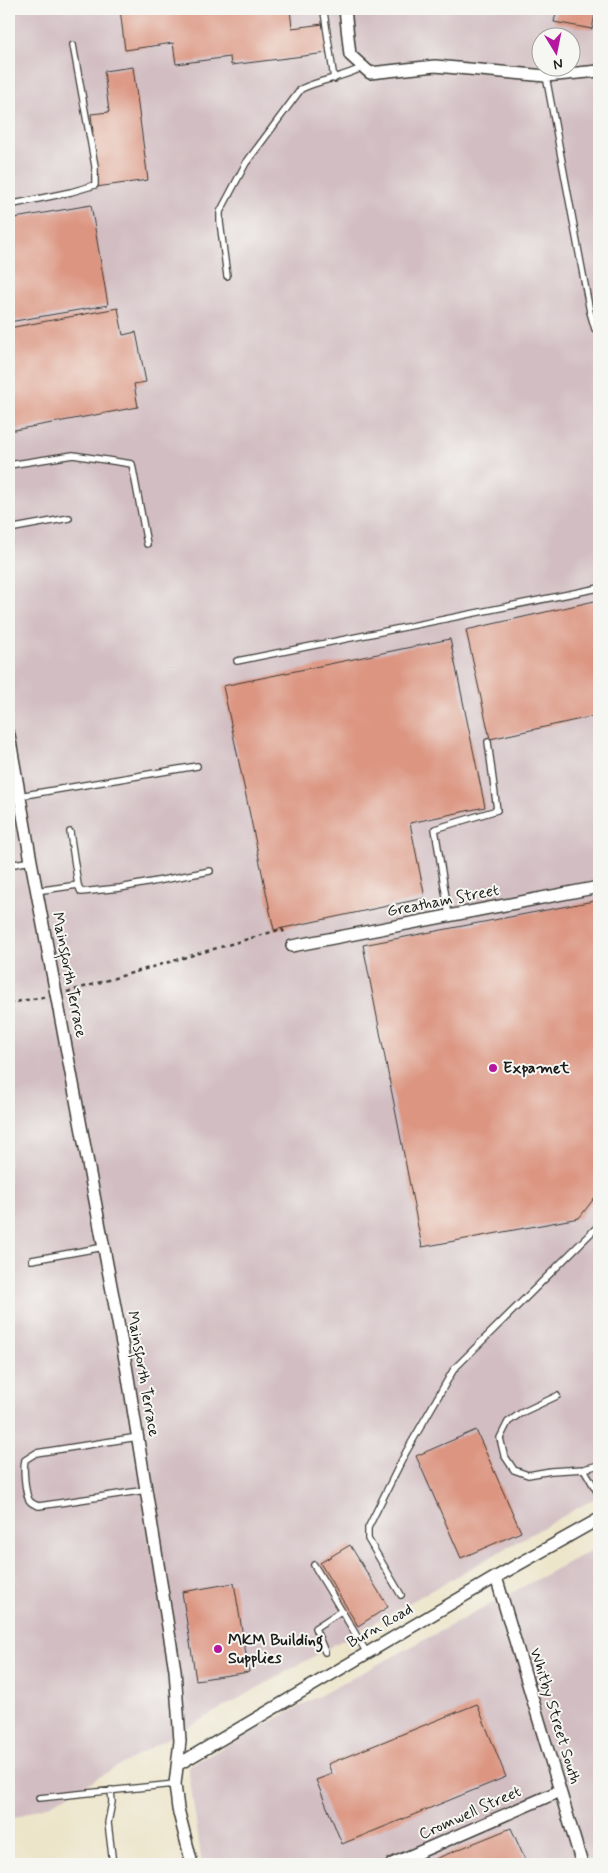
<svg xmlns="http://www.w3.org/2000/svg" width="608" height="1873" font-family="Mynerve,sans-serif">
<rect width="100%" height="100%" fill="#f6f6f2"/>
<filter id="ink" filterUnits="userSpaceOnUse"><feTurbulence type="fractalNoise" baseFrequency=".02" numOctaves="2"/><feDisplacementMap in="SourceGraphic" scale="10" xChannelSelector="R" yChannelSelector="G"/><feConvolveMatrix kernelMatrix="1 2 1 2 8 2 1 2 1" color-interpolation-filters="sRGB"/></filter>
<filter id="wash" filterUnits="userSpaceOnUse"><feTurbulence type="fractalNoise" baseFrequency=".0096" numOctaves="4" result="noise"/><feDisplacementMap in="SourceGraphic" scale="20" xChannelSelector="R" yChannelSelector="G"/><feGaussianBlur stdDeviation="1.12" result="paint"/><feColorMatrix in="noise" values="0 0 0 0 0 0 0 0 0 0 0 0 0 0 0 0 0 1.4 0 .05"/><feComposite in="paint" operator="in"/></filter>
<g filter="url(#wash)">
<rect width="100%" height="100%" fill="#ede5ca"/>
<path fill="#d2bec2" fill-rule="evenodd" d="M9 9H599V1496L51 1804 9 1820ZM540 38H570V68H540Z
M599 1546V1864H202L188 1766Z"/>
<g id="blocks">
<path fill="#dc9581" d="M120 9H290L292 28 323 24 327 53 231 65 230 57 176 64 173 43 125 50Z
M557 9H596L592 29 554 22Z
M133 67 148 180 96 187 90 133 93 132 91 114 109 112 104 71Z
M91 205 108 305 9 322V219Z
M118 308 123 335 136 332 146 382 134 384 138 407 9 431V328Z
M599 600V715L490 739 466 630Z
M450 639 485 807 410 823 425 898 274 930 223 686Z
M599 900V1192L579 1218 422 1247 363 945Z
M476 1430 521 1532 461 1558 416 1456Z
M350 1545 388 1607 358 1626 320 1563Z
M234 1583 249 1672 196 1680 182 1592Z
M477 1704 506 1777 342 1844 316 1780 332 1774 328 1764Z
M511 1828 527 1864H423Z"/>
</g>
</g>
<g filter="url(#ink)">
<use href="#blocks" fill-opacity="0" stroke="#3b3a36" stroke-width="1"/>
<g fill="none" stroke-linecap="round" stroke-linejoin="round">
<g stroke="#3b3a36" stroke-width="8">
<path id="service" d="M326 9 324 12 334 79
M546 76 590 312 595 329 599 331
M9 205 71 192 95 185V166L73 45
M227 276 220 222V212L246 163 301 89C321 79 343 78 363 67
M9 465 73 455 132 464 147 544
M9 529 69 518
M237 661 599 588
M19 796 197 766
M9 865 31 861
M78 885 81 892 120 888 210 871
M36 891 78 885 70 832
M449 916 435 829 497 810 488 742
M32 1260 104 1247
M557 1396 521 1413 508 1422 500 1438 504 1455 514 1470 528 1475 551 1471 584 1469 599 1495
M138 1437 36 1453 25 1460C23 1468 25 1492 29 1500 31 1503 35 1505 39 1506L146 1490
M584 1469 599 1465
M314 1565 367 1653
M401 1595 368 1539V1528L406 1452 454 1369 599 1225
M325 1652 315 1628 341 1611
M111 1790 112 1802 108 1823 113 1864
M39 1798 175 1784"/>
</g>
<g stroke="#3b3a36" stroke-width="14">
<path id="minor" d="M345 9 350 55 370 73 435 66 546 76 599 71
M9 735 31 861 126 1365 175 1670 180 1741 175 1784 178 1809 192 1864
M292 946 599 887
M496 1577 582 1864
M179 1764 496 1577 599 1519
M392 1864 560 1791"/>
</g>
<path stroke="#3b3a36" stroke-width="2.5" stroke-dasharray="4 4" stroke-linecap="butt" d="M67 992 282 929 286 936
M9 1003 44 997"/>
<use href="#service" stroke="#fff" stroke-width="5.5"/>
<use href="#minor" stroke="#fff" stroke-width="11"/>
</g>
</g>
<g fill="#b5179e" stroke="#f6f6f2" stroke-width="2">
<circle cx="493" cy="1068" r="5"/>
<circle cx="218" cy="1649" r="5"/>
</g>
<g text-anchor="middle" dominant-baseline="central" stroke-width="4" stroke-linejoin="round" paint-order="stroke">
<g font-size="16" fill="#1c1c1c" stroke="#f6f6f2">
<text transform="translate(443 901) rotate(-11)">Greatham Street</text>
<text transform="translate(69 975) rotate(79)">Mainsforth Terrace</text>
<text transform="translate(143 1374) rotate(80)">Mainsforth Terrace</text>
<text transform="translate(380 1626) rotate(-30)">Burn Road</text>
<text transform="translate(555 1716) rotate(73)">Whitby Street South</text>
<text transform="translate(470 1813) rotate(-24)">Cromwell Street</text>
</g>
<g font-size="16" font-weight="bold" fill="#1c1c1c" stroke="#f6f6f2" text-anchor="start">
<text x="503" y="1068">Expamet</text>
<text x="228" y="1640">MKM Building<tspan x="228" dy="18">Supplies</tspan></text>
</g>
</g>
<rect width="608" height="1873" fill="none" stroke="#f6f6f2" stroke-width="30"/>
<g transform="translate(556 52) rotate(170)"><circle r="24" fill="#f6f6f2" stroke="#9f9f9c"/>
<path d="M0-4L9 19L0 12L-9 19Z" fill="#b5179e"/>
<text y="-8" font-size="14" font-weight="bold" text-anchor="middle" fill="#1c1c1c">N</text>
</g>
</svg>
